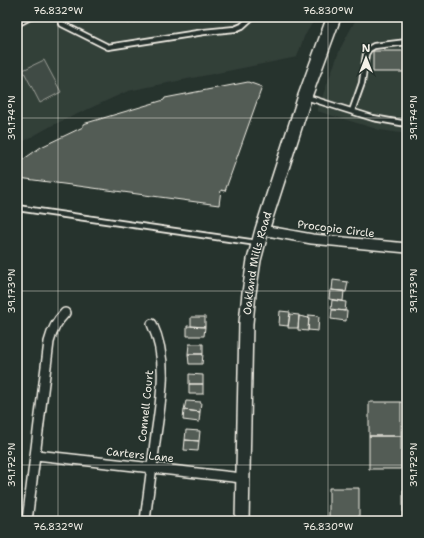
<svg xmlns="http://www.w3.org/2000/svg" width="424" height="538" font-family="'Shantell Sans',sans-serif">
<rect width="100%" height="100%" fill="#26332d"/>
<filter id="ink" filterUnits="userSpaceOnUse"><feTurbulence type="fractalNoise" baseFrequency=".025" numOctaves="2"/><feDisplacementMap in="SourceGraphic" scale="8" xChannelSelector="R" yChannelSelector="G"/><feConvolveMatrix kernelMatrix="1 2 1 2 8 2 1 2 1" color-interpolation-filters="sRGB"/></filter>
<g filter="url(#ink)">
<path fill="#333f39" d="M17 17H316L304 37 297 57 128 91 53 125 17 145Z
M357 17H407V134L380 130 317 111 340 49Z"/>
<path fill="#414b45" stroke="#9a9e96" d="M44 60 61 92 40 103 23 70Z"/>
<path fill="#525c55" stroke="#f4f1e8" d="M127 17H161L128 23Z
M373 51H407V72H373Z
M248 82 262 87 225 191 221 190 219 205 19 178 21 161 41 147 83 127V124L164 100 165 98Z
M333 280 348 282 346 292 332 290Z
M330 290 344 291 343 301 329 299Z
M332 300 346 302 345 311 331 309Z
M332 310 347 311 346 321 331 319Z
M280 311 290 312 288 326 279 325Z
M290 314 299 315 298 328H288Z
M309 315 319 316 318 331 308 330Z
M299 316 309 318 308 331 298 330Z
M191 317H205V327L191 326Z
M187 326 205 327 204 336H187Z
M189 344H203V354H188Z
M188 354H203L202 364H189Z
M189 374 203 375V384H189Z
M189 384H203V394H189Z
M186 401 201 402 200 412 184 410Z
M369 402H401V436H369Z
M184 410 200 412 199 422 183 420Z
M186 430 200 431 199 441 185 440Z
M369 436H401V469H369Z
M185 440 199 441 198 451 184 450Z
M329 488H359V521H329Z
M403 490H407V521H403Z"/>
<g fill="none" stroke-linecap="round" stroke-linejoin="round">
<g stroke="#f4f1e8" stroke-width="8">
<path id="lane" d="M60 17 62 24 108 47 204 32 235 29 242 26 252 17
M17 24 30 17
M306 97 373 118 407 124
M352 111 362 83 366 54 369 49 374 46 407 42
M17 208 257 243"/>
</g>
<g stroke="#f4f1e8" stroke-width="12">
<path id="street" d="M262 230 312 239 407 248
M36 455 242 478
M27 521 49 342C52 330 56 322 65 313
M145 521C148 495 152 468 155 442 160 403 170 362 152 324"/>
</g>
<g stroke="#f4f1e8" stroke-width="16">
<g id="secondary">
<path id="s1" d="M242 521 246 323 249 293 254 260 262 230 305 96 334 17"/>
</g>
</g>
<use href="#lane" stroke="#26332d" stroke-width="4.5"/>
<use href="#street" stroke="#26332d" stroke-width="9"/>
<use href="#secondary" stroke="#26332d" stroke-width="13"/>
</g>
</g>
<path fill="none" stroke="#f4f1e8" stroke-width="1" stroke-opacity="0.45" d="M58 17V521M328 17V521M17 118H407M17 291H407M17 465H407"/>
<g text-anchor="middle" dominant-baseline="central" stroke-width="3" stroke-linejoin="round" paint-order="stroke">
<g font-size="11" fill="#f4f1e8" stroke="#26332d">
<text transform="translate(336 229) rotate(7)">Procopio Circle</text>
<text stroke="none"><textPath href="#s1" startOffset="259">Oakland Mills Road</textPath></text>
<text transform="translate(146 406) rotate(-84)">Connell Court</text>
<text transform="translate(140 455) rotate(6)">Carters Lane</text>
</g>
</g>
<rect width="424" height="538" fill="none" stroke="#26332d" stroke-width="44"/>
<g transform="translate(366 58)" stroke="#26332d" stroke-width="3" paint-order="stroke">
<path d="M0-3L7 15L0 10L-7 15Z" fill="#f4f1e8"/>
<text y="-6" font-size="11" font-weight="bold" text-anchor="middle" fill="#f4f1e8">N</text>
</g>
<rect x="22" y="22" width="380" height="494" fill="none" stroke="#f4f1e8" stroke-width="1.5"/>
<g font-size="10" text-anchor="middle" fill="#f4f1e8">
<text x="58" y="14">76.832°W</text>
<text x="328" y="14">76.830°W</text>
<text transform="translate(11 118) rotate(-90)" y="4">39.174°N</text>
<text transform="translate(413 118) rotate(-90)" y="4">39.174°N</text>
<text transform="translate(11 291) rotate(-90)" y="4">39.173°N</text>
<text transform="translate(413 291) rotate(-90)" y="4">39.173°N</text>
<text transform="translate(11 465) rotate(-90)" y="4">39.172°N</text>
<text transform="translate(413 465) rotate(-90)" y="4">39.172°N</text>
<text x="58" y="530">76.832°W</text>
<text x="328" y="530">76.830°W</text>
</g>
</svg>
